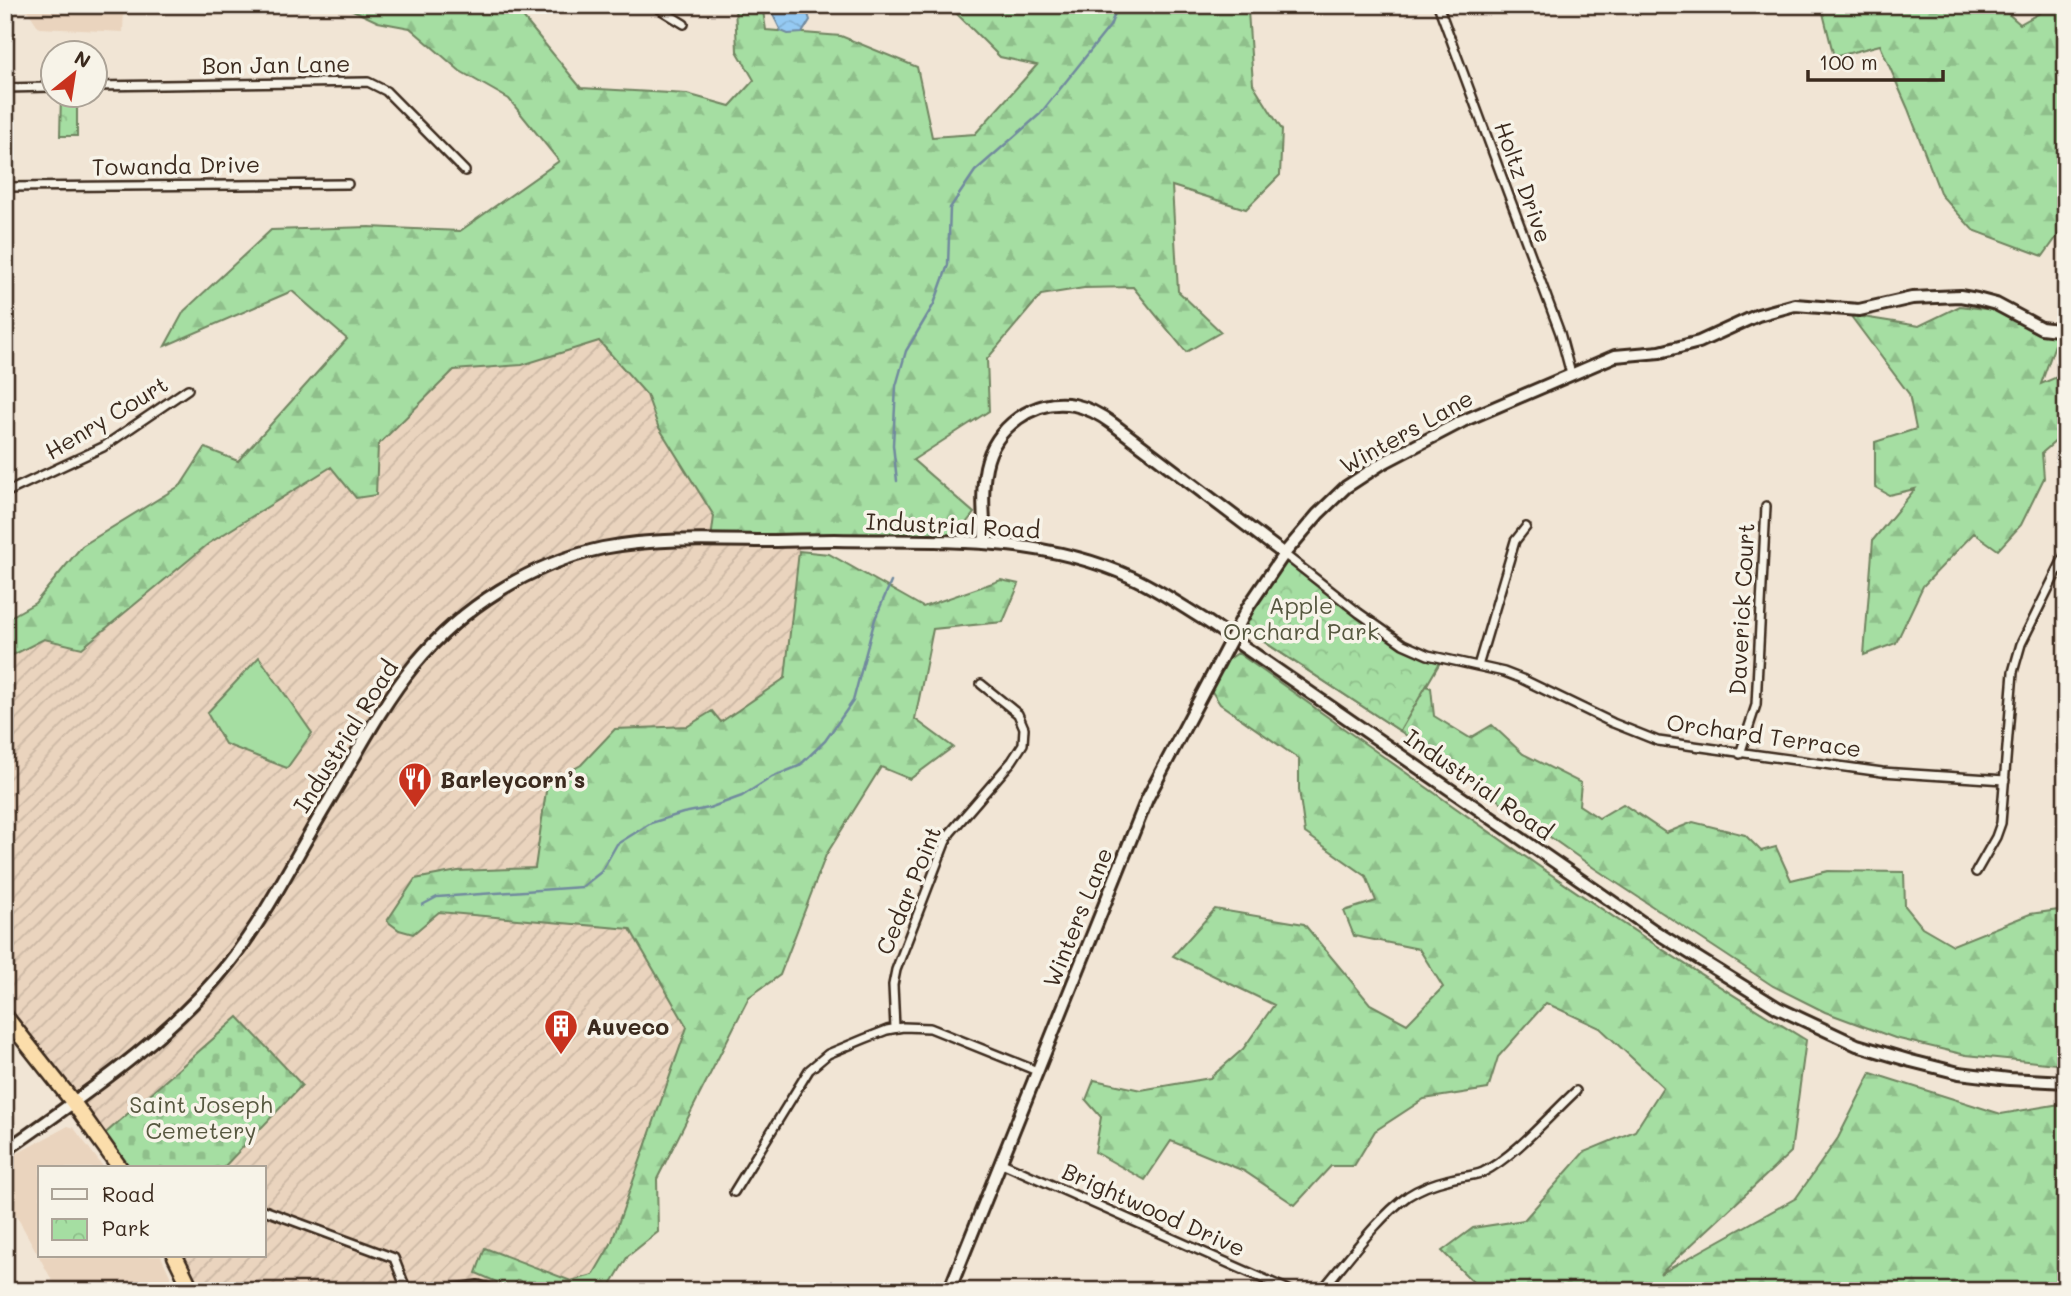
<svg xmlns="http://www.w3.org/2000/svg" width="2071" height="1296" font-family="Mali,sans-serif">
<defs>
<pattern id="industrial-furrows" width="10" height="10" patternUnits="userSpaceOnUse" patternTransform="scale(1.75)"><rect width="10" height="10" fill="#ead4be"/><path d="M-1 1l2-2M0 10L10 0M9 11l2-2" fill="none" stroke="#cab6a3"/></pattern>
<pattern id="forest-firs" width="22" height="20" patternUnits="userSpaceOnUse" patternTransform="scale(1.75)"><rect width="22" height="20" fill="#a5dea2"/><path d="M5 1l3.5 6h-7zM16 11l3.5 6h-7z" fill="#8fbf8b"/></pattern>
<pattern id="cemetery-stones" width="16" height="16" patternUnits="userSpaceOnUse" patternTransform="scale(1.75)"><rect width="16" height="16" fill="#a5dea2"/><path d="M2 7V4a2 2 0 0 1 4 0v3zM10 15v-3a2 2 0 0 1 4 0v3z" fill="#8fbf8b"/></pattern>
<pattern id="park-crowns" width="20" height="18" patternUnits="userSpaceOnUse" patternTransform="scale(1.75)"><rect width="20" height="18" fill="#a5dea2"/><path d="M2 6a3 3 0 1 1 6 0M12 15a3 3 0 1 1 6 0" fill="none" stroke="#8fbf8b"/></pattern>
<pattern id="water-waves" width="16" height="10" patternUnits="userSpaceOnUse" patternTransform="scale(1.75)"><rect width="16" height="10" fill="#95caf3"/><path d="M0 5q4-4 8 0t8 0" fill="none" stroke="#81aed0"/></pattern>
</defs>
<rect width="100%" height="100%" fill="#f1e5d5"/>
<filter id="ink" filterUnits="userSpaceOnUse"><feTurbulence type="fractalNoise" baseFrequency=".0143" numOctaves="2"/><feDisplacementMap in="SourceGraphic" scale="14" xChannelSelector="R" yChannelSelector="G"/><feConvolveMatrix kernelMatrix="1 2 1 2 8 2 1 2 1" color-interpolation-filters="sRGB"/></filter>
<g filter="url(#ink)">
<path fill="#ead4be" d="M24 5H124L123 32 39 28Z
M68 1126 74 1128 104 1168H40V1256H161L177 1291H58L5 1195V1160Z"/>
<path fill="url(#industrial-furrows)" d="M599 341 647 395 658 426 714 516 800 540 785 678 721 722 712 711 688 726 615 729 581 765 547 784 535 868 458 871 439 912 630 929 687 1027 611 1244 597 1291H192L175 1256H264V1168H223L302 1084 99 1139 5 1016V660L208 544 331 467 356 498 378 445 454 370 522 365Z"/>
<path fill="url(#forest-firs)" stroke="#708460" stroke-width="2" d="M342 5H508L522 16 581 88 687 94 730 106 754 80 737 51 735 5H762L766 30 841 36 917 67 932 137 975 134 1037 65 1000 57 948 5H1260L1248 11 1253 84 1282 130 1280 175 1246 209 1172 186 1178 291 1221 332 1186 352 1133 287 1084 288 1041 295 987 359 989 411 913 460 974 513 951 542 711 540 714 516 658 426 647 395 599 341 522 365 454 370 378 445 376 495 356 498 331 467 208 544 82 648 44 639 5 659V620L35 603 82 546 181 485 205 448 238 461 347 339 292 291 165 346 184 311 271 230 369 227 460 231 559 161 509 99 460 71 410 28 378 22Z
M1821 5H1998L2020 24 2054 5H2066V224L2043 256 1973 230 1941 195 1908 109 1880 45 1834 57Z
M1960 306 1994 310 2058 336 2041 384 2066 373V432L2042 453 2044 478 2021 525 1998 550 1974 533 1923 586 1896 643 1864 655 1873 540 1915 489 1889 495 1875 487V442L1916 429 1909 394 1850 315 1919 326Z
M799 551 829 554 923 607 1001 580 1019 584 1003 622 933 629 915 719 953 747 910 779 881 767 826 855 780 975 749 997 657 1179 658 1232 628 1256 607 1291H541L518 1280 510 1288 476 1273 485 1248 571 1281 593 1275 611 1244 687 1027 630 929 439 912 413 934 399 930 387 921 415 879 458 871 535 868 547 784 581 765 615 729 688 726 712 711 721 722 785 678Z
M1261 609 1431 688 1434 716 1470 738 1492 725 1523 754 1581 783 1579 805 1599 818 1623 804 1666 833 1693 822 1745 835 1761 851 1776 847 1791 880 1828 871 1904 872 1905 906 1922 927 1953 945 2030 914 2066 909V928L2061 946 2066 945V1065L1966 1055 1895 1038 1825 1012 1773 986 1594 868 1400 731 1249 632Z
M1238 653C1425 786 1610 922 1806 1040L1791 1152 1660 1274 1796 1198 1838 1138 1871 1073 2001 1114 2066 1103V1291H1482L1442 1251 1473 1228 1524 1220 1584 1152 1635 1131 1663 1087 1600 1028 1546 1003 1498 1057 1488 1089 1424 1099 1375 1131 1354 1166H1331L1295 1205 1244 1171 1171 1141 1145 1180 1095 1152 1101 1117 1086 1100 1094 1080 1141 1090 1210 1078 1243 1049 1274 1005 1173 956 1215 909 1304 924 1370 1004 1407 1024 1443 987 1419 949 1354 936 1344 911 1376 901 1366 876 1305 833 1299 790V759L1220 704 1207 684 1216 668Z"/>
<path fill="url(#cemetery-stones)" stroke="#708460" stroke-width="2" d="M238 1017 302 1085 223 1168H120L99 1139Z"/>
<path fill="url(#park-crowns)" stroke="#708460" stroke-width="2" d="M61 95H77V136H60Z
M1284 554 1390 636 1442 659 1400 731 1240 626Z"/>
<path fill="#a5dea2" stroke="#708460" stroke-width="2" d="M259 657 312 733 287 768 225 744 207 713Z"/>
<path fill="url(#water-waves)" stroke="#718a9e" stroke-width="2" d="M768 5H805L810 20 802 33 788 34 781 31Z"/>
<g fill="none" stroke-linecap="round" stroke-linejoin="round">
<path stroke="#718a9e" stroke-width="2.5" d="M897 481 893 445 896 386 906 351 934 304 948 265 950 208 975 171 1040 114 1110 26 1118 5
M422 905 437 897 582 887 601 872 617 844 651 823 683 813 709 808 742 796 772 777 799 766 825 741 853 701 875 619 891 582"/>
<g stroke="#3b2a1e" stroke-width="12">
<path id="street" d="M653 5 684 24
M1438 5 1560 333 1571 374
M94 86 368 82 386 91 465 171
M5 88 52 87
M5 187 348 184
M5 493 103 447 188 389
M1284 554 1359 613 1403 644 1428 655 1504 672 1522 679 1613 723 1658 741 1882 772 2005 780
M1478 666 1515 541 1526 527
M1740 754 1756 705 1766 506
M1976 872 1996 837 2001 823 2013 672 2021 644 2066 553
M895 1028 893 985 896 970 945 843 950 833 1012 761 1023 744 1024 728 1018 714 981 684
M1002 1163 1291 1291
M734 1192 809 1070 828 1054 864 1039 887 1030 903 1027 930 1028 1037 1071
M264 1210 394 1258 407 1291
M951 1286 963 1291
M1321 1291C1346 1262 1377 1218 1408 1196 1419 1189 1434 1183 1447 1180 1459 1176 1471 1177 1483 1172 1514 1157 1550 1115 1576 1091"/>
</g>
<g stroke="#3b2a1e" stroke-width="16">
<path id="secondary" d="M985 543C984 518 981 492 986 467 994 428 1034 397 1074 405 1089 408 1101 415 1113 424L1284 554
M1248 607 1284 554 1318 514 1346 487 1381 464 1463 421 1615 356 1660 352 1699 342 1758 315 1795 305 1859 310 1912 298 1960 296 1977 299 1996 304 2041 328 2066 331
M5 1151C81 1097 171 1037 229 963 267 915 295 857 327 804 355 757 380 707 415 664 462 607 530 564 603 548 654 538 709 540 760 541 785 541 810 540 835 540 934 542 1038 534 1131 577 1158 589 1183 607 1208 622L1656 932 1778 1008 1857 1045 1911 1061 1959 1073 2009 1079 2066 1082
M447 1291 478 1287 492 1291
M949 1291 1147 799 1216 668"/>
</g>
<g stroke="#3b2a1e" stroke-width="19">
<path id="highway" d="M5 1016 73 1102 120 1168
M175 1256 192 1291"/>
</g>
<use href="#street" stroke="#f7f3e8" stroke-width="7"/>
<use href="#secondary" stroke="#f7f3e8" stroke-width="10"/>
<use href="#highway" stroke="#fbddab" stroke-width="14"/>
<g stroke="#3b2a1e" stroke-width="16" stroke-linecap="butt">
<path id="secondary-bridge" d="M1216 668 1248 607"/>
</g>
<use href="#secondary-bridge" stroke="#f7f3e8" stroke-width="10"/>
</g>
</g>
<defs>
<g id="restaurant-pin" transform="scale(1.75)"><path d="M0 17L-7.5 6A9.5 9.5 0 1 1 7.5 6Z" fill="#c8321e" stroke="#f7f3e8"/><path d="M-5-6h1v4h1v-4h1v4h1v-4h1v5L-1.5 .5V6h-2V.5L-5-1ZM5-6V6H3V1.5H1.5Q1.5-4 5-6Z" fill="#fff"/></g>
<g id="building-pin" transform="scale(1.75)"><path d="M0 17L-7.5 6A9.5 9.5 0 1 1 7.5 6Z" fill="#c8321e" stroke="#f7f3e8"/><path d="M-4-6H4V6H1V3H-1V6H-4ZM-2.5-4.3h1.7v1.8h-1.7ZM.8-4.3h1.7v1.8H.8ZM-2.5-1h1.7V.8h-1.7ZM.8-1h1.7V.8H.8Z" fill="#fff"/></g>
</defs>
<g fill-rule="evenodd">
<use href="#restaurant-pin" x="415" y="779"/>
<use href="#building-pin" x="561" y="1026"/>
</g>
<g text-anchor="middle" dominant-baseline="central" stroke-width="7" stroke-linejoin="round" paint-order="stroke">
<g font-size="23" fill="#3b2a1e" stroke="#f7f3e8">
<text transform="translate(276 64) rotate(-1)">Bon Jan Lane</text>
<text transform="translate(176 165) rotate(-1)">Towanda Drive</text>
<text transform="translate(1524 182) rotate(70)">Holtz Drive</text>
<text transform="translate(106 417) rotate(-31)">Henry Court</text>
<text transform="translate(1406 431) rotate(-29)">Winters Lane</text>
<text transform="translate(953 525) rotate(3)">Industrial Road</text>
<text transform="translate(1741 609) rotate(-87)">Daverick Court</text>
<text transform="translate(1764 735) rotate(8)">Orchard Terrace</text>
<text transform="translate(345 736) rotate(-58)">Industrial Road</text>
<text transform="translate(1479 784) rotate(35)">Industrial Road</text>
<text transform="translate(908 890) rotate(-68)">Cedar Point</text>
<text transform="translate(1077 917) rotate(-68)">Winters Lane</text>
<text transform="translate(1154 1209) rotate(24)">Brightwood Drive</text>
</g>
<g font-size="23" fill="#56573f" stroke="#f7f3e8">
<text x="1301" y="605">Apple<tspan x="1301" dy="26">Orchard Park</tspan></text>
<text x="201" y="1104">Saint Joseph<tspan x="201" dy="26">Cemetery</tspan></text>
</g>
<g font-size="23" font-weight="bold" fill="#3b2a1e" stroke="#f7f3e8" text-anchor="start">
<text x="440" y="779">Barleycorn’s</text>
<text x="586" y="1026">Auveco</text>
</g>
</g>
<rect width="2071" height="1296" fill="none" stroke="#f7f3e8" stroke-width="28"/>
<rect x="14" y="14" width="2043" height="1268" fill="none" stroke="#3b2a1e" stroke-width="2.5" filter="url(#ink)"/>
<rect x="38" y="1166" width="228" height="91" fill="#f7f3e8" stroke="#aca397" stroke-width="2"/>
<rect x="52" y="1189" width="35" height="10" fill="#f7f3e8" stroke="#aca397" stroke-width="2"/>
<text x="102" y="1202" font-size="21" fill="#3b2a1e">Road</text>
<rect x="52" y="1219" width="35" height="21" fill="url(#park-crowns)" stroke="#aca397" stroke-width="2"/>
<text x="102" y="1236" font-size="21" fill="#3b2a1e">Park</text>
<g transform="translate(74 74) rotate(30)"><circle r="33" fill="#f7f3e8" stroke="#aca397" stroke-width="2"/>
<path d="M0-5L12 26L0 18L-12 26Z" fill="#c8321e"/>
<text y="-10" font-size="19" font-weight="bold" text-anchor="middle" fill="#3b2a1e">N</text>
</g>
<path d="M1808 70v10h135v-10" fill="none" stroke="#3b2a1e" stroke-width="3.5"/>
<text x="1819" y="70" font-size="21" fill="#3b2a1e" stroke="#f7f3e8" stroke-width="5" paint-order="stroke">100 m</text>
</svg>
